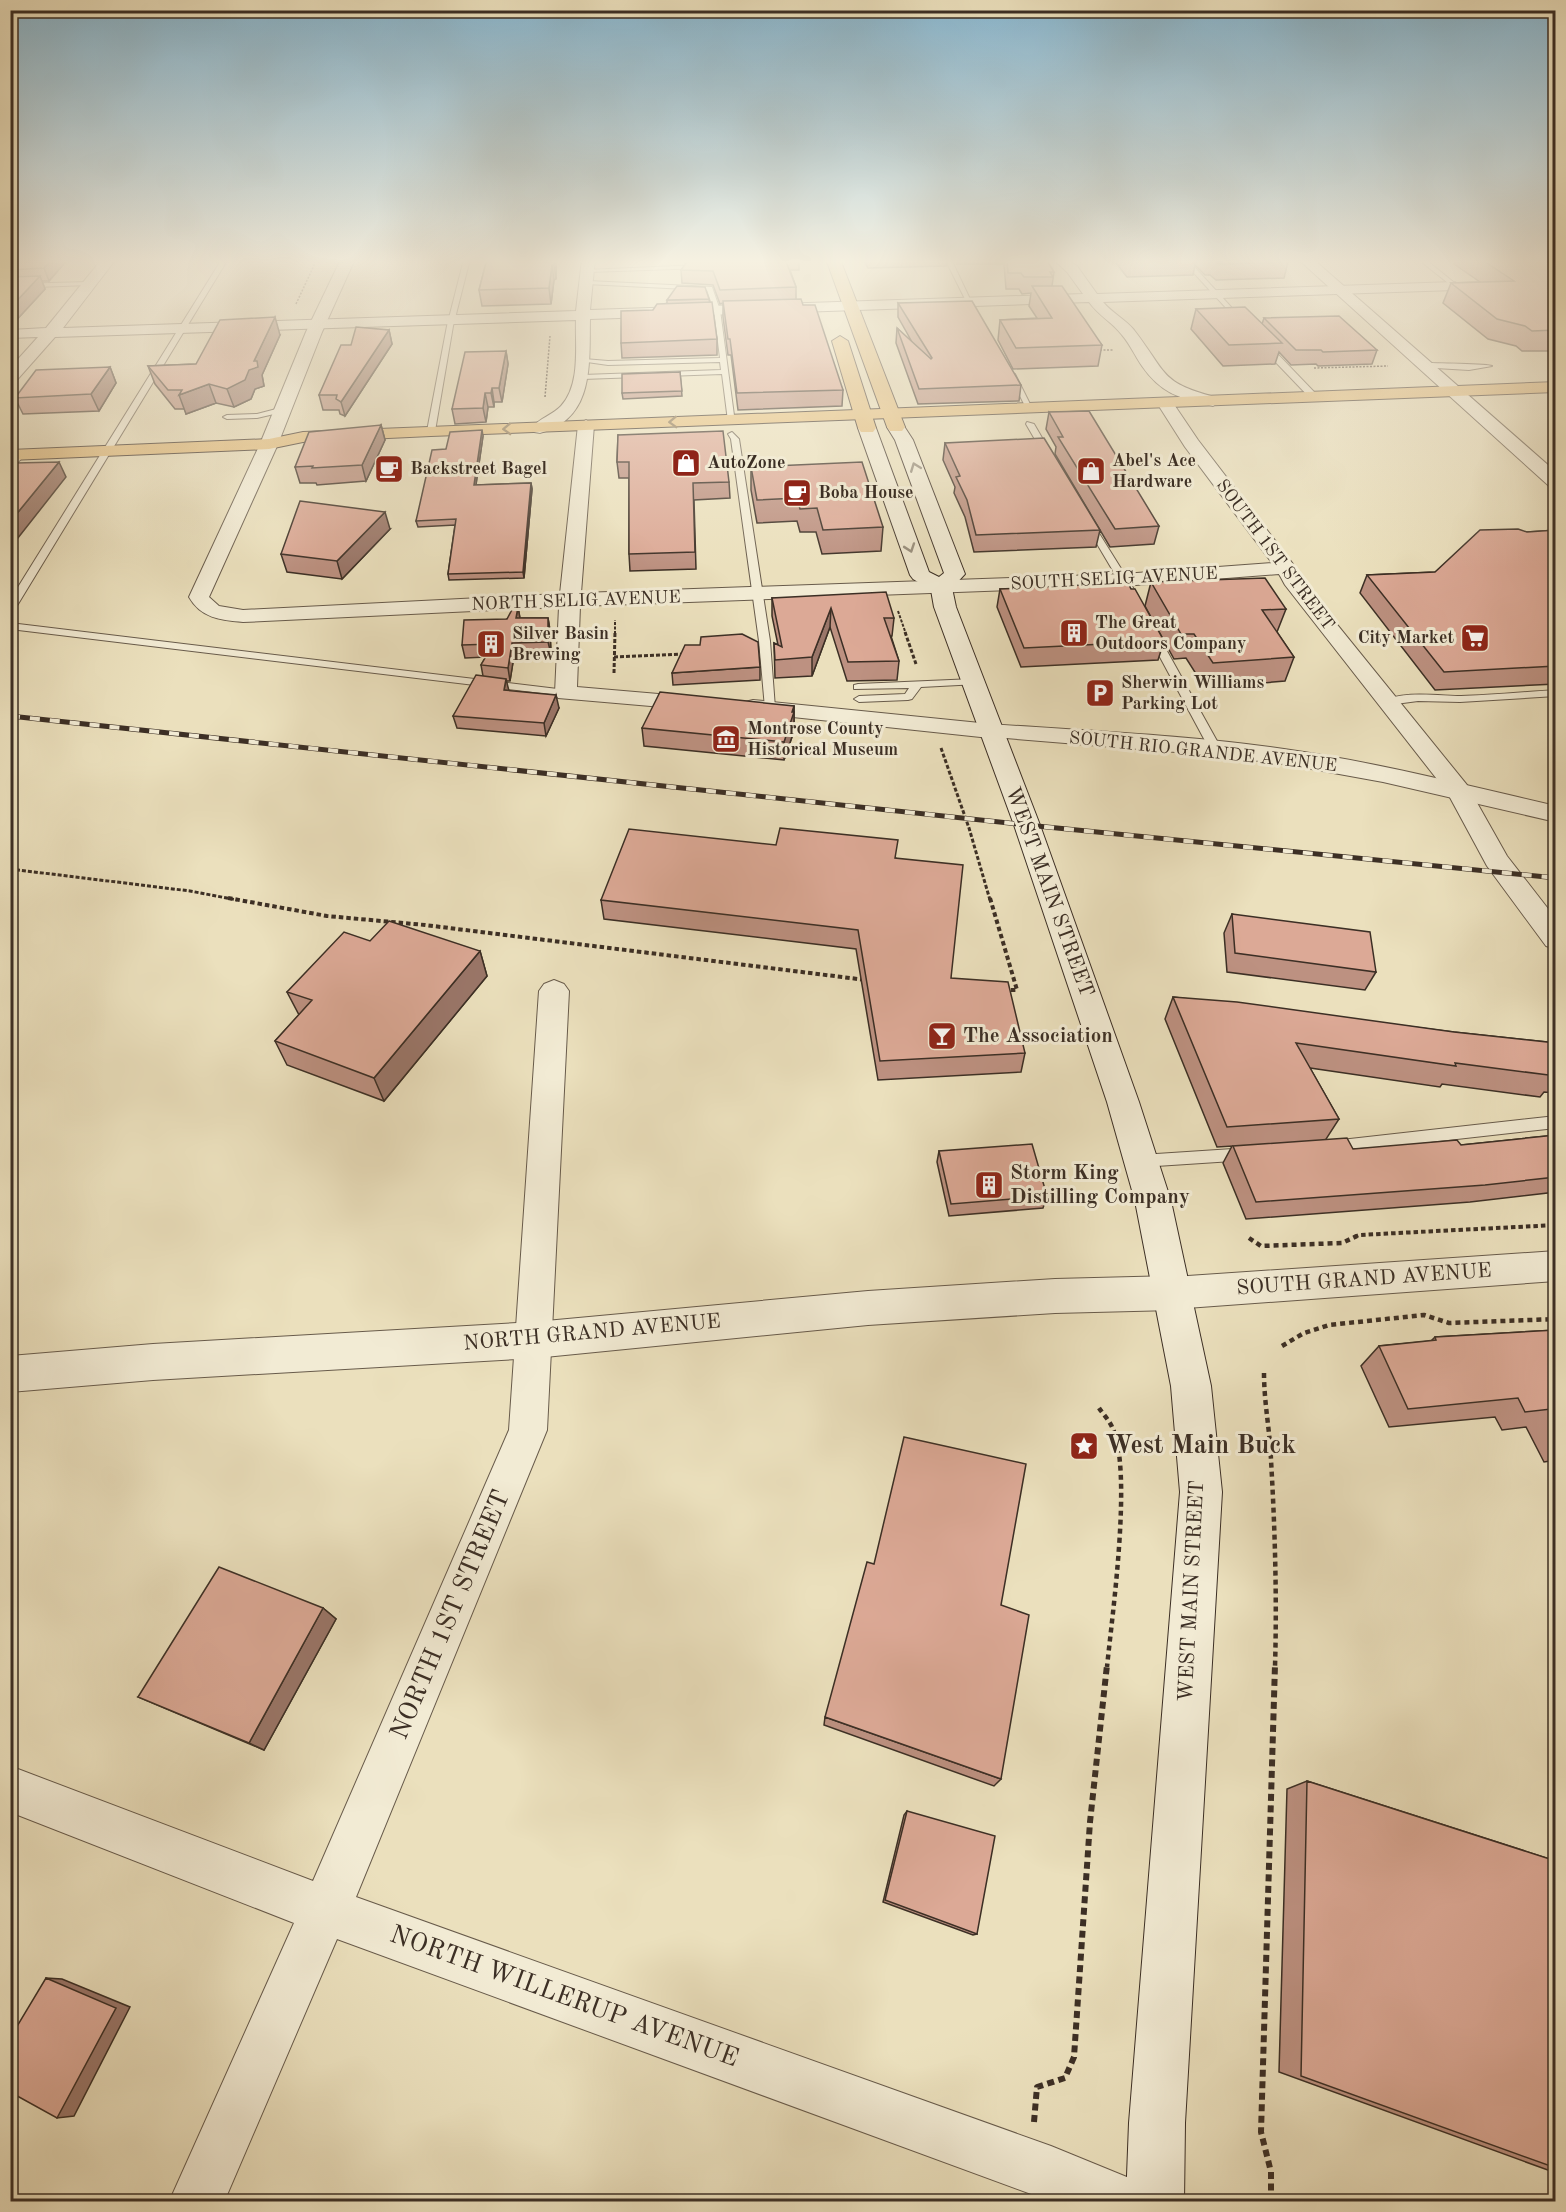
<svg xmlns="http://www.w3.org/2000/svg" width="1566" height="2212" font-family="'Old Standard TT',serif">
<rect width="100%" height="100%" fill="#ebe0bd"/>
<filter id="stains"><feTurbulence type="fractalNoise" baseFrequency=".00333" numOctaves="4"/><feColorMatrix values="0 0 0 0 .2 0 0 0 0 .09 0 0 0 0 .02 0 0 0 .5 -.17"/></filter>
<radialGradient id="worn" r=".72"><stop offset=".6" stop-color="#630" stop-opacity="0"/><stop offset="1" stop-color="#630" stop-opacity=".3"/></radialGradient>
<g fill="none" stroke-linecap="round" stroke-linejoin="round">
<g stroke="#685b4b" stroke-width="2">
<path id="service" d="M222 259H228L15 609 10 612V600Z
M464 259H470L453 326 435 431 431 433 427 431 447 326Z
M945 259H951L978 316 973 315Z
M1181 259H1187L1243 320V322H1239Z
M1418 259H1425L1457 285V287H1453Z
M702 265 704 268 588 272 585 270Z
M588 281 712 287 720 310 735 423 728 421 722 374 583 379 579 377 583 375 721 370 720 362 608 365 580 361 584 359 608 361 720 358 714 310 707 290 586 284Z
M91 282 89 285 10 288V284Z
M1261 343H1267L1317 395V399H1311L1261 347Z
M1422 363C1433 363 1488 364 1492 366L1469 370 1419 367Z
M1008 372 1015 374 1033 410 1026 408Z
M284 407H287V411L257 418 227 419 223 417 227 415 257 414Z
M1027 422 1034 424 1052 455 1051 457 1044 455 1026 424Z
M732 432 739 439 770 641 775 708 770 711 765 708 759 641 731 439 728 434Z
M18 453 25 455 10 470V462Z
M1085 520 1092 522 1135 591 1133 593 1125 591 1084 522Z
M10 623 566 690 571 693 566 696 10 629Z
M1148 631 1157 633 1222 750 1220 752H1212L1210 750 1147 633Z
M974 679 978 680V684L921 687 912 699 908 700 859 702 854 699 859 696 905 694 909 688 854 689V685L858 684Z
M1556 690V696L1460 702 1418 701 1388 705 1383 702C1398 690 1442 696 1461 696 1493 695 1524 692 1556 690Z
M1556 1116V1128L1332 1153 1327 1151 1324 1147 1327 1143 1332 1141Z
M1248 1148 1253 1150 1256 1154 1253 1158 1248 1160 1141 1167 1135 1166 1133 1161 1135 1156 1141 1155Z"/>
</g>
<g stroke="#685b4b" stroke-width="2">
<path id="minor" d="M102 259H116L63 328 576 311 582 259H595L590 310 1083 294 1067 272 1053 259H1067L1077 266 1097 294 1455 282 1462 286 1455 290 1103 302C1112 313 1125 319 1134 330 1168 374 1159 383 1219 398L1221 401 1213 406C1181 398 1162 395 1142 366 1135 356 1130 344 1122 335 1112 322 1099 316 1089 302L590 319C589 363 595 419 540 433L534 432 532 428C539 418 553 415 561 406 581 384 575 346 576 320L55 337 16 381 10 383V368L38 337 10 338V330L46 328Z
M1165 398 1171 400 1198 440 1293 564 1301 580 1467 785 1507 856 1556 919V949L1546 946 1487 866 1447 792 1285 585 1279 574 1123 586 580 606 577 687 705 698 708 703 705 708 697 710 558 698 555 693 559 607 243 622C220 620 201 618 189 597L260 444 263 440H275L278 444 209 597 219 606 243 610 560 594 578 425 586 420 594 425 581 593 1123 574 1272 563 1185 447 1157 403Z
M753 700 990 724 998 726 1002 731 998 736 990 738 745 712 742 707 745 702Z
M554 980 564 984 569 991 547 1430 356 1897 1051 2146 1139 2182 1146 2202H1053L337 1939 224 2202H169L294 1923 10 1812V1766L313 1881 509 1430 539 991 544 984Z
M1556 1251V1281L1173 1309 1160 1304 1155 1293 1160 1282 1173 1277Z"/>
</g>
<g stroke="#685b4b" stroke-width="2">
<path id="tertiary" d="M341 259H355L322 332 278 444 275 448H263L260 444 306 332Z
M1298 259H1313L1556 472V488L1549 486Z
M990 724C1088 731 1187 735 1284 749 1376 762 1465 785 1556 806V822L1383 782 1284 764 1200 754 981 736 978 731 981 726Z
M1173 1276 1186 1281 1192 1293 1186 1305 1173 1310 1055 1313 868 1325 535 1358 153 1380 10 1392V1356L153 1344 535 1322 868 1291 1055 1279Z"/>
</g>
<g stroke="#3c2f25" stroke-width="2">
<path id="secondary" d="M896 422 902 423 913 440 965 574 952 588 956 607 1040 825 1139 1102 1171 1201 1211 1386 1222 1492 1185 2123 1184 2202H1126L1129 2123 1180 1492 1171 1386 1135 1201 1107 1102 1014 825 934 607 931 590 913 579 910 575 858 428 861 424H873L876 428 929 572 939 577 944 573 895 440 887 427 890 423Z"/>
</g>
<g stroke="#3c2f25" stroke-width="2">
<path id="primary" d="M826 259H840L905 427 902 431H890L887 427Z
M840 336 848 341 876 428 873 432H861L858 428 832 341Z"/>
</g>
<g stroke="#3c2f25" stroke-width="2">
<path id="trunk" d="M1556 382V392L431 436 303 442 269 449 10 460V450L269 439 303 432Z"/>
</g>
<path stroke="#3c2f25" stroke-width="1.5" stroke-dasharray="2 1.5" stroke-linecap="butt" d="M296 304 317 259
M1100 350H1113
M1314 368 1388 366
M545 397 550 336"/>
<path stroke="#3c2f25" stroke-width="2" stroke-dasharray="3 1.5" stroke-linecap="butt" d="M898 611 906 634
M615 634V620"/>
<path stroke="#3c2f25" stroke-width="3" stroke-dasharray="4 2" stroke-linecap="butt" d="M905 632 916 664
M614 657 686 654
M614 673 615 632
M941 748 969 828 990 900
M10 869 190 891 237 900"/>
<path stroke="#3c2f25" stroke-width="4" stroke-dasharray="4.5 3" stroke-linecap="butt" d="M228 898 327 916 425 925 866 980
M990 898 1017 990H1005
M1354 1237 1359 1235 1556 1225"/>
<path stroke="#3c2f25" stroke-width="4.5" stroke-dasharray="5 4" stroke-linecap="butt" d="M1249 1238 1261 1246 1342 1243 1357 1236
M1282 1346 1304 1333 1329 1325 1424 1315 1449 1323 1556 1319
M1264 1373C1264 1403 1270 1431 1271 1460 1275 1529 1277 1598 1275 1667
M1099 1408C1103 1414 1109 1420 1112 1427 1133 1469 1112 1616 1107 1667"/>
<path stroke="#3c2f25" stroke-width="6" stroke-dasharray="7 4.5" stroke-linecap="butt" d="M1034 2122 1037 2087 1065 2078 1074 2057 1090 1822 1107 1665
M1271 2202V2172L1261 2132 1275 1665"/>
<use href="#service" fill="#f2ebd4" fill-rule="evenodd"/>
<use href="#minor" fill="#f2ebd4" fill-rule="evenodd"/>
<use href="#tertiary" fill="#f2ebd4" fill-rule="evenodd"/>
<use href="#secondary" fill="#f2ebd4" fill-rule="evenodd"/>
<use href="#primary" fill="#e6c07e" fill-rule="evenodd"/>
<use href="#trunk" fill="#e6c07e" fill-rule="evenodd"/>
<g stroke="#3c2f25" stroke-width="5">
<path id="rail" d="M10 716 1027 825 1556 878"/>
</g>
<use href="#rail" stroke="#f2ebd4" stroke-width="4" stroke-dasharray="10" stroke-linecap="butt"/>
</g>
<path fill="#bd9181" stroke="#3c2f25" stroke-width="1.5" d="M10 259H68L49 281H42L45 289 10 327Z
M487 259H556V279L554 280 551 304 482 306 479 290Z
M689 259H801L799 260V270H790L796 287V299L843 390 842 406 738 410 731 355H728L723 317V303L720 304 713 285 682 283 681 270Z
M863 259H947L946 266 868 268Z
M957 259H1046L1054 272 1052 286 1102 345 1098 366 1013 369 998 340 1000 320 1037 318 1029 306 1031 293 1022 294 1019 289H1006L1004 264H957Z
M1113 259H1286L1288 262 1284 278 1216 280 1210 275H1205L1195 265 1193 275 1127 277Z
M1455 259H1542L1556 268V351H1522L1516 346 1488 339 1443 303 1451 283 1480 282 1454 264Z
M709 299 717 339V355L622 358 621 343 653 310 667 303V300Z
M898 303 1021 385 1019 401 918 404 896 343 897 328 912 342 898 317Z
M1196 309 1262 324 1264 318 1377 350 1372 364 1318 366 1316 364 1291 365 1279 352 1275 364 1223 366 1191 329Z
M389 330 392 344 345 416 340 414 339 410H323L319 395 351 345Z
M280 335 262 375 264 386 255 389 251 399 234 407 216 403 186 414 185 409H175L155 384 148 366 196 364Z
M506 351 508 364 502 402H494V407H488L486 422 455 424 452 409Z
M110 367 116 383 99 411 23 414 15 398Z
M680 372 682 396 623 399 622 393Z
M1049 412 1159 526 1154 544 1110 547 1055 454 1056 447 1046 429Z
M381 425 385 440 366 481 317 485 316 483H300L295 467Z
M618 435 729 482 730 498 694 500 696 569 630 571 629 554V478H619L617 462Z
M483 436 476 485 531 483 532 489 524 578 449 580 448 574 455 525 418 527 416 521 446 449Z
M945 443 1100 530 1096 547 974 552 965 517 954 493 955 487 943 460Z
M751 467 883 527 881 551 822 554 816 532H800L797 521 757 523 751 490Z
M390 529 342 579 287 572 281 554Z
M1556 530V684L1435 690 1360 593 1367 575 1435 572 1527 532Z
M1151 582 1286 609 1277 632 1294 657 1285 681 1205 688 1186 658 1174 659 1145 606Z
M1000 589H1131L1164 641 1158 660 1021 667 997 607Z
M772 598 894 618 892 636H891L899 661 897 680 847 681 830 627 812 676 775 678 774 643 778 645 772 616Z
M518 607 520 618H548L550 630 551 654 514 656 510 681H506L508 691 559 708 546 736 457 728 453 716 483 676 481 665 486 657 465 658 462 645 507 619Z
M760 667V680L673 685 672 673Z
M794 706V731L784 760 644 746 642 728Z
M896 858 951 978 1025 1053 1021 1072 878 1080 856 949 604 919 601 900Z
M1232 914 1376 972 1365 990 1227 972 1224 933Z
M370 941 480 951 487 976 384 1101 287 1065 275 1041 299 1015 287 992Z
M1173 997 1454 1032 1556 1043V1093L1544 1092 1540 1097 1442 1084 1440 1087 1310 1068 1339 1119 1326 1139 1353 1149 1461 1145 1556 1135V1192L1470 1202 1246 1219 1223 1163 1232 1146 1217 1147 1165 1019Z
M939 1151 1047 1196 1043 1208 949 1216 937 1162Z
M1556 1330V1460L1544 1462 1526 1427 1502 1430 1495 1417 1389 1427 1361 1366 1379 1346 1431 1341 1435 1337Z
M323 1608 336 1619 264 1750 138 1697Z
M825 1717 1001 1779 994 1786 824 1725Z
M1307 1781 1556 1861V2173L1279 2072 1287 1789Z
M907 1811 977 1934 973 1935 883 1902 904 1815Z"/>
<path fill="#9a7669" stroke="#3c2f25" stroke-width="1.5" d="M52 259H68L49 281 44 268Z
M554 259H556V279L554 265Z
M552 265 554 280 551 304 549 288Z
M40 276 45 289 10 327V308Z
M275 317 280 335 262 375 264 386 255 389 251 399 234 407 227 389 254 361Z
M389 330 392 344 345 416 341 402Z
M506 351 508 364 502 402 499 388Z
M110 367 116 383 99 411 91 394Z
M209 384 216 403 186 414 179 395Z
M492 388 494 402V407L491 393Z
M485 393 488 407 486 422 483 408Z
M381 425 385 440 366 481 362 465Z
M482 430 483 436 475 491 474 485Z
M59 462 66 477 10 548V522Z
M531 483 532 489 524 578 523 572Z
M385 512 390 529 342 579 337 561Z
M518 607 520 619 516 618Z
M831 608 830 627 812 676V657Z
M548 618 550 630 551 654 548 642Z
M512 643 514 656 510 681 508 668Z
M506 679 509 691 504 690Z
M556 695 559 708 546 736 544 723Z
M794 706V731L784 760V742Z
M480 951 487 976 384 1101 374 1078Z
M323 1608 336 1619 264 1750 249 1743Z
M46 1978 62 1979 130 2007 74 2116 57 2118Z"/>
<path fill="#dca996" stroke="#3c2f25" stroke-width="1.5" d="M10 259H52L44 268 10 270Z
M487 259H554V265H552L549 288 479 290Z
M689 259H785L796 287 720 290 713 271 681 270Z
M1007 259H1046L1054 272H1050L1053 277H1024L1021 273H1008Z
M1128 259H1197L1130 261Z
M1214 259H1286L1288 262 1220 264Z
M1481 259H1542L1556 268V330L1532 331 1525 326 1497 319 1451 283 1514 281Z
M40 276 10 308V277Z
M677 286 705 287 709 299 667 300Z
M1032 286H1062L1102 345 1016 348 1000 320 1052 318Z
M801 299 803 305H815L843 390 737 393 730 339H728L723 301Z
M972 301 1021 385 919 389 897 328 931 359 932 358 898 303Z
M712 302 717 339 621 343V311L653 310 657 304Z
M1245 307 1282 343 1229 345 1196 309Z
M1339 316 1377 350 1323 352 1321 350H1296L1264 318Z
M275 317 254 361H257L258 367 249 370 245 380 227 389 209 384 179 395 182 390H168L148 366 196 364 220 320Z
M356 327 389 330 341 402 336 399 337 395H319L341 345H351Z
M506 351 499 388H492L491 393H485L483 408 452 409 465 352Z
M110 367 91 394 15 398 36 370Z
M680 372 682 391 622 393V374Z
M1089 411 1159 526 1115 529 1058 437H1063L1049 412Z
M381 425 362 465 312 468 313 466 295 467 309 432Z
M482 430 474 485 531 483 523 572 448 574 456 519 416 521 432 450 446 449 450 432Z
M723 431 729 482 693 483 695 552 629 554V462H617L618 435Z
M1044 438 1100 530 976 535 967 500 956 477 960 476 945 443Z
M59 462 10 522V468L15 463Z
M862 462 883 527 823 530 817 508 800 509 797 498 757 500 751 467Z
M300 501 385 512 337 561 281 554Z
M1518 529 1527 532 1556 530V666L1444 672 1367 575 1435 572 1480 530Z
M1265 578 1286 609 1262 610 1294 657 1213 663 1194 634H1181L1151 582Z
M1128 583 1131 589H1135L1164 641 1024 648 1000 589Z
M886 592 894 618H884L899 661 848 662 831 608 812 657 775 660 774 643 782 647 772 598Z
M514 606 518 607 516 618H548V642L512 643 508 668 481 665 493 644 462 645 464 620 507 619Z
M742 634 758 642 760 667 672 673 685 645H700L701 637Z
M476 675 506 679 504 690 556 695 544 723 453 716Z
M660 692 794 706 792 712H794L784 742 642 728Z
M780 828 898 840 895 858 963 865 951 978 1008 982 1025 1053 880 1061 858 930 601 900 629 829 776 845Z
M1232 914 1370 932 1376 972 1235 953Z
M389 921 480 951 374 1078 275 1041 312 1000 287 992 344 932 370 941Z
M1173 997 1237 1002 1454 1032 1556 1043V1076L1455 1063 1456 1066 1296 1043 1339 1119 1227 1127Z
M1556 1135V1177L1485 1185 1256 1202 1233 1146 1347 1138 1353 1149 1457 1140 1461 1145Z
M1032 1144 1047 1196 951 1204 939 1151Z
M1556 1330V1418L1551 1409 1525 1412 1518 1398 1408 1409 1379 1346 1436 1340 1435 1337Z
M904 1437 1026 1464 1001 1605 1029 1615 1001 1779 825 1717 867 1562 874 1564Z
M219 1567 323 1608 249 1743 138 1697Z
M1307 1781 1556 1861V2168L1301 2076Z
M907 1811 995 1836 977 1934 885 1900Z
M46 1978 116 2008 57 2118 10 2092V2038Z"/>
<defs><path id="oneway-chevron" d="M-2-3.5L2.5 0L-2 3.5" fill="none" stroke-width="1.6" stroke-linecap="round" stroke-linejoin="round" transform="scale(1.5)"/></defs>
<g stroke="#88704d">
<use href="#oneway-chevron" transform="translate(673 422) rotate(178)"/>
<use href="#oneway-chevron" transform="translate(507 429) rotate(178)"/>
</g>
<g stroke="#978d7c">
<use href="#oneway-chevron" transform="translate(915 467) rotate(-111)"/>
<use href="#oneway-chevron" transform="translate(910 548) rotate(71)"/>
</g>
<linearGradient id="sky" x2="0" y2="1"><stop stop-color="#88b8d2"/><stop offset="0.46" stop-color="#f6f1e1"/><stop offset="1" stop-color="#f6f1e1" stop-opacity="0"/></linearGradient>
<rect width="1566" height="568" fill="url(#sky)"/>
<defs>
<g id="shop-square" transform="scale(1.5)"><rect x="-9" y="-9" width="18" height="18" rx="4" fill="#8f2418" stroke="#f2ebd4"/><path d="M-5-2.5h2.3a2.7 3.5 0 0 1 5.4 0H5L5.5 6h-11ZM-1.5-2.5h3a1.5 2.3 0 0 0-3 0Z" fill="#fff"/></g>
<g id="cafe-square" transform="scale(1.5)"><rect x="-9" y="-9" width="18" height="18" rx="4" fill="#8f2418" stroke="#f2ebd4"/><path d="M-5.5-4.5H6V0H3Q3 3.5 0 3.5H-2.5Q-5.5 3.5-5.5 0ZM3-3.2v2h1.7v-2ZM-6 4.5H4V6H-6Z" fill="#fff"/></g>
<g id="building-square" transform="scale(1.5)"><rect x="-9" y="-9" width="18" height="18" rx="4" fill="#8f2418" stroke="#f2ebd4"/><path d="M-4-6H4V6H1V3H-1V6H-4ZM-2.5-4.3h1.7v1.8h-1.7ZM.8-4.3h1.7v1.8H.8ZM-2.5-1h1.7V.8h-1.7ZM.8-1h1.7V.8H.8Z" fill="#fff"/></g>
<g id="supermarket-square" transform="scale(1.5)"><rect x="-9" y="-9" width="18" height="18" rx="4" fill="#8f2418" stroke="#f2ebd4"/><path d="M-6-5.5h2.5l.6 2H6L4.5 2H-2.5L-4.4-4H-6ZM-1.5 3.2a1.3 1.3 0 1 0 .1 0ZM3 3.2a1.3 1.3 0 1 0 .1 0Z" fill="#fff"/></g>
<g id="parking-square" transform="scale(1.5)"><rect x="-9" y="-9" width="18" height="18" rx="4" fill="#8f2418" stroke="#f2ebd4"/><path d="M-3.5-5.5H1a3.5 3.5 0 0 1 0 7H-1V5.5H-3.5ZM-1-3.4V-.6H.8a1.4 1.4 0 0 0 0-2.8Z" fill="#fff"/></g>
<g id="museum-square" transform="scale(1.5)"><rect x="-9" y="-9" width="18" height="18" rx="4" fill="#8f2418" stroke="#f2ebd4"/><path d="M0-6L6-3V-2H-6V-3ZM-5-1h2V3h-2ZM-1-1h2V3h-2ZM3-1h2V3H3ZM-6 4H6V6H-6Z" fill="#fff"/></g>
<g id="bar-square" transform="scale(1.5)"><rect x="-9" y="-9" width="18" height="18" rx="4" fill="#8f2418" stroke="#f2ebd4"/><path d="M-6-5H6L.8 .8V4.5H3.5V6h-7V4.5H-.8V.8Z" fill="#fff"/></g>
<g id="sight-square" transform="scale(1.5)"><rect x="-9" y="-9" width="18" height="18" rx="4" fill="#8f2418" stroke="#f2ebd4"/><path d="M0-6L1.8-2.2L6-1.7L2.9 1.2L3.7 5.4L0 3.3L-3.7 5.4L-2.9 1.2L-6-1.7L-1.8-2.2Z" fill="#fff"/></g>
</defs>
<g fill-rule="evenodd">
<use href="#shop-square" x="686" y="463"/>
<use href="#cafe-square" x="389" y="469"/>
<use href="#shop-square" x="1091" y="471"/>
<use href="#cafe-square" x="797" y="493"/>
<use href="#building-square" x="1074" y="633"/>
<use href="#supermarket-square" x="1475" y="638"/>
<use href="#building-square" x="491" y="644"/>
<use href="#parking-square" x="1100" y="693"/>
<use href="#museum-square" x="726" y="739"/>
<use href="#bar-square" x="942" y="1036"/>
<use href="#building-square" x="989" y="1185"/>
<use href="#sight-square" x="1084" y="1446"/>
</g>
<g text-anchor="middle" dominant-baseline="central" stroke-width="6" stroke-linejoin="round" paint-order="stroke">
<g font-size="18" font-weight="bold" fill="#3c2f25" stroke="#f2ebd4" text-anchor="start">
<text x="1112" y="461">Abel's Ace<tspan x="1112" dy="21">Hardware</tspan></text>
<text x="707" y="463">AutoZone</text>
<text x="410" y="469">Backstreet Bagel</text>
<text x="818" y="493">Boba House</text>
<text x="1095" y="623">The Great<tspan x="1095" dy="21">Outdoors Company</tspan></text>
<text x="512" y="634">Silver Basin<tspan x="512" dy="21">Brewing</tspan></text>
<text x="1454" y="638" text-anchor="end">City Market</text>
<text x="1121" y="683">Sherwin Williams<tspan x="1121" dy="21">Parking Lot</tspan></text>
<text x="747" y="729">Montrose County<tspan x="747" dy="21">Historical Museum</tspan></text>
</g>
<g font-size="18" fill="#3c2f25" stroke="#f2ebd4">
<text transform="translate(1275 555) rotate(53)">SOUTH 1ST STREET</text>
<text transform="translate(1114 579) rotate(-3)">SOUTH SELIG AVENUE</text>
<text transform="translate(576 601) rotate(-2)">NORTH SELIG AVENUE</text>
<text transform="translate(1203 752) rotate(6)">SOUTH RIO GRANDE AVENUE</text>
</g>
<g font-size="21" fill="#3c2f25" stroke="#f2ebd4">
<text transform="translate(1049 892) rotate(70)">WEST MAIN STREET</text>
<text transform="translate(1364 1280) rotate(-4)">SOUTH GRAND AVENUE</text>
<text transform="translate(592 1333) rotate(-5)">NORTH GRAND AVENUE</text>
<text transform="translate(1192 1591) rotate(-87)">WEST MAIN STREET</text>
</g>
<g font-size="21" font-weight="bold" fill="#3c2f25" stroke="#f2ebd4" text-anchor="start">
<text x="963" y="1036">The Association</text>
<text x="1010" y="1173">Storm King<tspan x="1010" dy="24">Distilling Company</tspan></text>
</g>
<g font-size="26" font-weight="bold" fill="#3c2f25" stroke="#f2ebd4" text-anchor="start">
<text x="1105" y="1446">West Main Buck</text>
</g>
<g font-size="26" fill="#3c2f25" stroke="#f2ebd4">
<text transform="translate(451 1615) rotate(-67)">NORTH 1ST STREET</text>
<text transform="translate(564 1997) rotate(20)">NORTH WILLERUP AVENUE</text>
</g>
</g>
<rect width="1566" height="2212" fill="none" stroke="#ebe0bd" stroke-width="36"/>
<rect x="12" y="12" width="1542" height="2188" fill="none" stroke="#3c2f25" stroke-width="3"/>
<rect x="18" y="18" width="1530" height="2176" fill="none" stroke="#3c2f25" stroke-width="1.5"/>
<rect width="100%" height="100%" filter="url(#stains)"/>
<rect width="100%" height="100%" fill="url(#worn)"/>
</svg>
